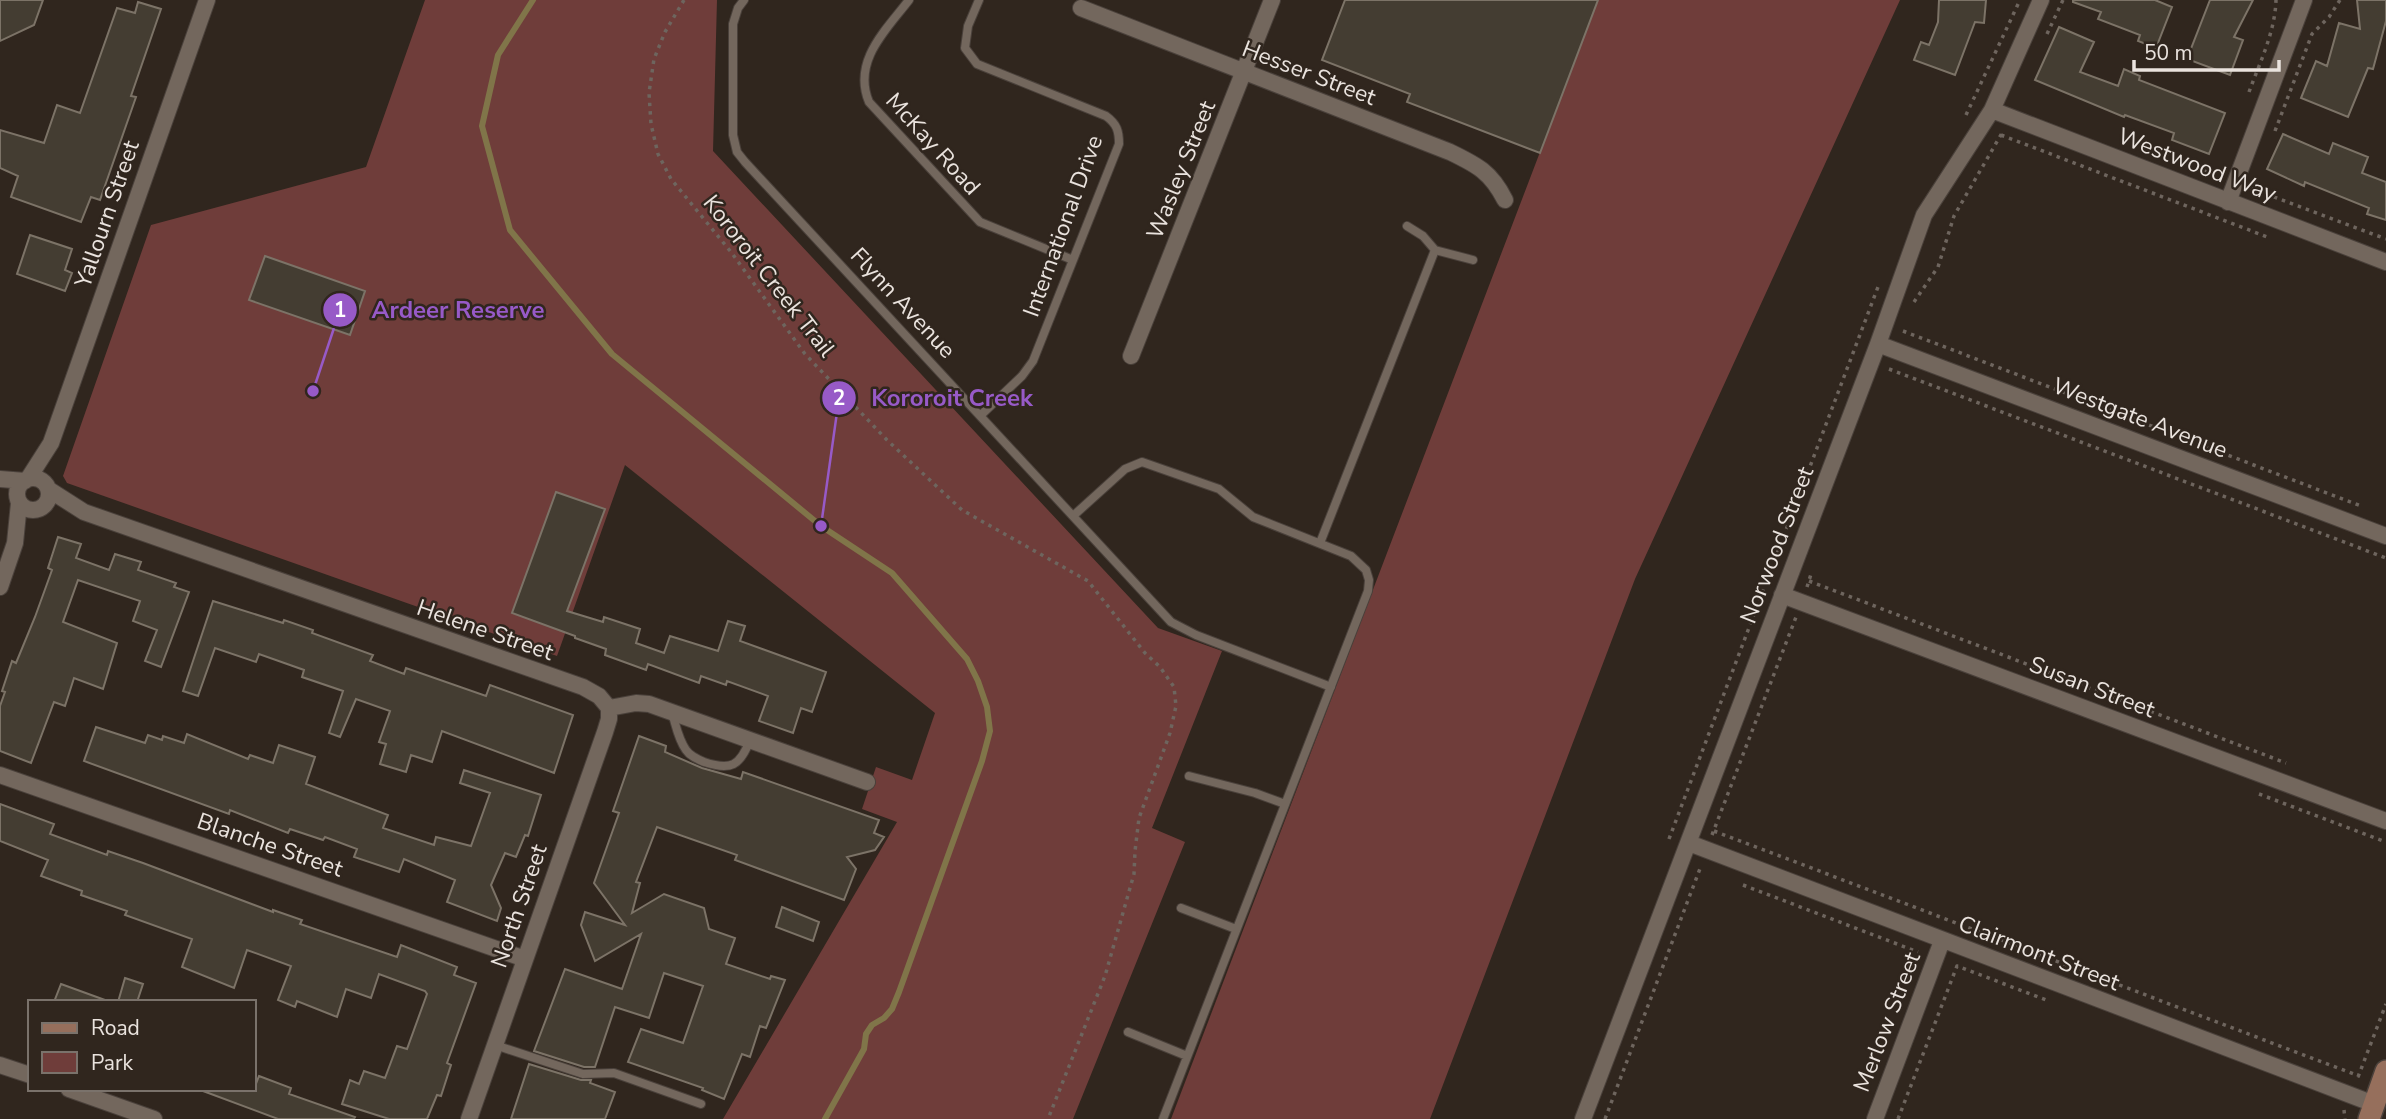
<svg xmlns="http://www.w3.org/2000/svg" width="2386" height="1119" font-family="'Nunito Sans',sans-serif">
<rect width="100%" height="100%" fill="#30261e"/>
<path fill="#6f3d3a" d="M425 0H717L713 151 1158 628 1222 651 1152 828 1185 842 1073 1119H723L897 822 862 809 876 767 912 780 935 713 625 465 557 656 67 483 63 476 151 225 366 167Z
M1598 0H1900L1635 579 1430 1119H1171Z"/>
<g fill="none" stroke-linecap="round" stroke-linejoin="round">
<path stroke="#807549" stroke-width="6" d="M533 0 498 55 482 126 510 230 612 354 821 526 892 573 967 659 978 681 987 707 990 731 982 761 899 992 892 1009 884 1018 872 1025 866 1034 864 1049 825 1119"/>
</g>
<path fill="#443d32" stroke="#7c7367" stroke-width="2" d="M0 0H43L34 25 0 41Z
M1345 0H1598L1540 153 1407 102 1410 94 1322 60Z
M1939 0H1986L1984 23 1975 22 1955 75 1914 60 1921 42 1929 45 1938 22Z
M2073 0H2155L2172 7 2156 48 2138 41 2140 35 2098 19 2101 12 2073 2Z
M2210 0H2253L2234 37 2243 40 2230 75 2187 59Z
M2357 0H2386V21L2373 69 2368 68 2348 117 2301 98 2316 61 2327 66 2339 23 2360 29Z
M138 2 161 9 131 96 136 97 100 200 91 197 81 222 11 197 18 176 0 168V130L44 143 57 105 80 113 117 8 135 13Z
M2059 27 2094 42 2080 72 2118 86 2124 69 2140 76 2139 80 2225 113 2209 154 2172 140 2174 133 2125 115 2124 117 2035 80Z
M2283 134 2329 154 2333 143 2368 157 2362 173 2386 182V220L2367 214 2369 208 2305 182 2304 186 2267 169Z
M30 235 72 249 65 270 72 273 65 291 17 274Z
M265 256 365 291 350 335 249 300Z
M556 492 605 509 567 611 603 622 604 617 640 629 636 643 664 653 670 636 718 651 728 621 745 626 740 641 826 672 812 712 801 708 793 733 759 721 768 696 727 681 726 685 701 676 699 683 648 664 646 670 605 655 606 649 575 638V636L512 613Z
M58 537 81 544 76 558 109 570 115 554 141 562 138 570 176 583 174 587 189 592 161 667 145 661 157 630 133 621 140 601 78 580 63 622 117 643 103 689 74 678 65 706 54 702 31 763 0 751V706L5 692 2 691 12 661 16 663 35 617 52 570 48 568Z
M213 601 283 623 284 620 313 630 312 633 373 655 370 661 404 674 406 668 486 696 490 685 573 715 554 773 442 731 432 762 411 755 406 772 380 764 386 744 379 742 390 711 356 699 340 737 329 733 343 691 302 677 304 670 259 654 256 662 215 648 198 696 183 691Z
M96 727 145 743 148 735 162 740 163 736 184 743 187 734 248 759 250 755 273 763 279 745 315 757 306 784 388 815 383 828 434 845 436 837 471 846 490 793 460 783 464 770 541 795 528 836 525 835 516 857 505 853 491 885 501 908 497 921 447 902 455 880 404 859 399 872 354 857 357 849 325 837 323 840 290 829 288 833 230 810 229 814 84 761Z
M639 736 666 746 665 752 702 768 741 779 743 772 879 820 874 833 884 837 875 850 847 857 856 869 844 900 735 860 737 855 657 827 636 882 640 883 632 913 664 894 704 908 709 929 735 938 726 964 770 979 771 976 785 980 766 1028 760 1026 750 1057 742 1054 724 1099 702 1090 703 1088 628 1062 641 1029 683 1043 703 986 664 973 649 1018 615 1007 595 1067H584L534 1051 565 969 622 989 641 934 595 961 581 925 585 912 625 925 594 883 619 813 613 811Z
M0 804 54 824 50 834 107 855 108 851 143 863 273 912V910L302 920 300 924 397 957 401 945 457 967 454 975 476 983 447 1063 451 1065 441 1096 437 1095 427 1119H389L342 1104 350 1080 359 1084 364 1071 385 1078 397 1046 407 1049 427 994 425 991 379 974 371 998 346 989 337 1017 297 1001 295 1007 278 1000 291 966 247 950 234 988 182 967 192 939 125 915 127 911 81 895 82 891 41 876 48 860 0 841Z
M782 907 819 922 813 941 776 927Z
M125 978 143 984 137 1002H118Z
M61 984 105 1000V1002H54Z
M529 1064 581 1080H591L590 1083 615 1092 605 1119H511Z
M259 1076 291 1088 289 1094 355 1117 354 1119H278L203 1091 254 1089Z"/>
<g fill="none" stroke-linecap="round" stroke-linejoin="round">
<g stroke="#4a413b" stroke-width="10">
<path id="lane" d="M744 0 738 8 733 24V135L737 152 745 162 1171 622 1196 635 1331 687
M909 0C886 30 852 61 869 102L980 222 1073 260
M979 0 968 26 965 48 977 64 1106 116C1117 124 1119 131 1119 144L1033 361 1022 376 981 415
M1407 226 1423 236 1435 250 1473 260
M1073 516 1125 469 1142 462 1219 489 1253 517 1351 556 1366 570 1369 580 1368 591 1163 1119
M1320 543 1435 250
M672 713C676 725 678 739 686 750 690 756 697 759 704 762 731 771 740 766 750 740
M1189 776 1255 793 1285 804
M1181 908 1236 929
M1128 1032 1187 1056
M495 1045 583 1074 614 1073 701 1104"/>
</g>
<g stroke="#4a413b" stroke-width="18">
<path id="street" d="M1081 8 1450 152C1477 165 1491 172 1505 200
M1992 110 2386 262
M2228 202 2304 0
M1878 344 2386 536
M1131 356 1272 0
M17 494a16 16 0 1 1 32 0a16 16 0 1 1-32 0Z
M0 479 25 481
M28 479 51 443 207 0
M48 489 84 512 583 687 599 696 609 708 636 703 649 704 867 782
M0 587 15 543 19 503
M1782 595 2386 821
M0 775 525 959
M1689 843 2374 1104
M0 1065 30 1075
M69 1089 154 1119
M469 1119 605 732 609 719V708
M1583 1119 1878 344 1924 215 1992 110 2041 0
M1875 1119 1942 941"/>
</g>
<g stroke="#4a413b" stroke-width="24">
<path id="secondary" d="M2369 1119 2386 1071"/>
</g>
<path stroke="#6e655e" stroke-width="3.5" stroke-dasharray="3.5 5" stroke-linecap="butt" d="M684 0 665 32 654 59 649 93 651 124 658 154 671 179 731 252 805 354 887 440 962 510 1088 581 1145 653 1160 667 1174 687 1176 706 1170 733 1139 818 1135 851 1134 874 1105 976 1048 1119
M2047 34 2063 0
M2249 92C2260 62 2275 32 2276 0
M1966 115 2020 0
M2275 131 2312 34 2329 17 2340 0
M2001 135 2270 238
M2133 143 2220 177
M2250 188 2386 239
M1914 302 1938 267 1954 216 2002 133
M1903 331 2361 506
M1889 369 2386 558
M1809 581 2286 763
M1807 587 1812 571
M2259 794 2386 842
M1714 831 2359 1076
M1712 835 1796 617
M1669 839 1878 287
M1743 885 1918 952
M2358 1077 2386 1004
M2344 1110 2345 1119
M1605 1119 1701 866
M1898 1119 1957 966 2049 1001"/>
<use href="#lane" stroke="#73675d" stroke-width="8"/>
<use href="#street" stroke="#73675d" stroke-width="16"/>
<use href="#secondary" stroke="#966f5c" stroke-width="21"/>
</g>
<g text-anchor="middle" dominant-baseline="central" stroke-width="5" stroke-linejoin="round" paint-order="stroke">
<g font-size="23" fill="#eae3de" stroke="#30261e">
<text transform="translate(1309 73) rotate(21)">Hesser Street</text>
<text transform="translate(933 144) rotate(48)">McKay Road</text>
<text transform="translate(2197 165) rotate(21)">Westwood Way</text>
<text transform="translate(1181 170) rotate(-68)">Wasley Street</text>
<text transform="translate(107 214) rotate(-71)">Yallourn Street</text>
<text transform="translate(1063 226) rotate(-70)">International Drive</text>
<text transform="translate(769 276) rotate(52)">Kororoit Creek Trail</text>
<text transform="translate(903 303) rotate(47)">Flynn Avenue</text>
<text transform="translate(2140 418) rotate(21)">Westgate Avenue</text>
<text transform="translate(1777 545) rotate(-69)">Norwood Street</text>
<text transform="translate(485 630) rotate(19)">Helene Street</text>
<text transform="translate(2092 687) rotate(21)">Susan Street</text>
<text transform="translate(270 845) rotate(19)">Blanche Street</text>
<text transform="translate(519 906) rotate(-71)">North Street</text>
<text transform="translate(2039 953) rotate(21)">Clairmont Street</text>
<text transform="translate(1887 1022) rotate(-69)">Merlow Street</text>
</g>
</g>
<path fill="none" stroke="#975ac7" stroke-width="2.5" d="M313 391L340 310M821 526L839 398"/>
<g fill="#975ac7" stroke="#30261e" stroke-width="2.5">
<circle cx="313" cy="391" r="7"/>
<circle cx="821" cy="526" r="7"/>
<circle cx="340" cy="310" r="18"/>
<circle cx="839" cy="398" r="18"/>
</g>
<g font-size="21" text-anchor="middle" font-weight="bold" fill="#fff">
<text x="340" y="317">1</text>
<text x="839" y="405">2</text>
</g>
<g font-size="24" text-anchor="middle" font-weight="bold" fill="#975ac7" stroke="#30261e" stroke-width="5" stroke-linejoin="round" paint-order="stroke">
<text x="458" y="318">Ardeer Reserve</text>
<text x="952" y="406">Kororoit Creek</text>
</g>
<rect x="28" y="1000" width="228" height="91" fill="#30261e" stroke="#7a726b" stroke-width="2"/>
<rect x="42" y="1023" width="35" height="10" fill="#966f5c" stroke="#7a726b" stroke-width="2"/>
<text x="91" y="1035" font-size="21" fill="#eae3de">Road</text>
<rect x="42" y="1052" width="35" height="21" fill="#6f3d3a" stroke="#7a726b" stroke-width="2"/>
<text x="91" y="1070" font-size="21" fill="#eae3de">Park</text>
<path d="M2134 60v10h145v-10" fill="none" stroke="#eae3de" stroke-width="3.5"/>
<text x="2144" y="60" font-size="21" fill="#eae3de" stroke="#30261e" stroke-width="5" paint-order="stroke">50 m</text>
</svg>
